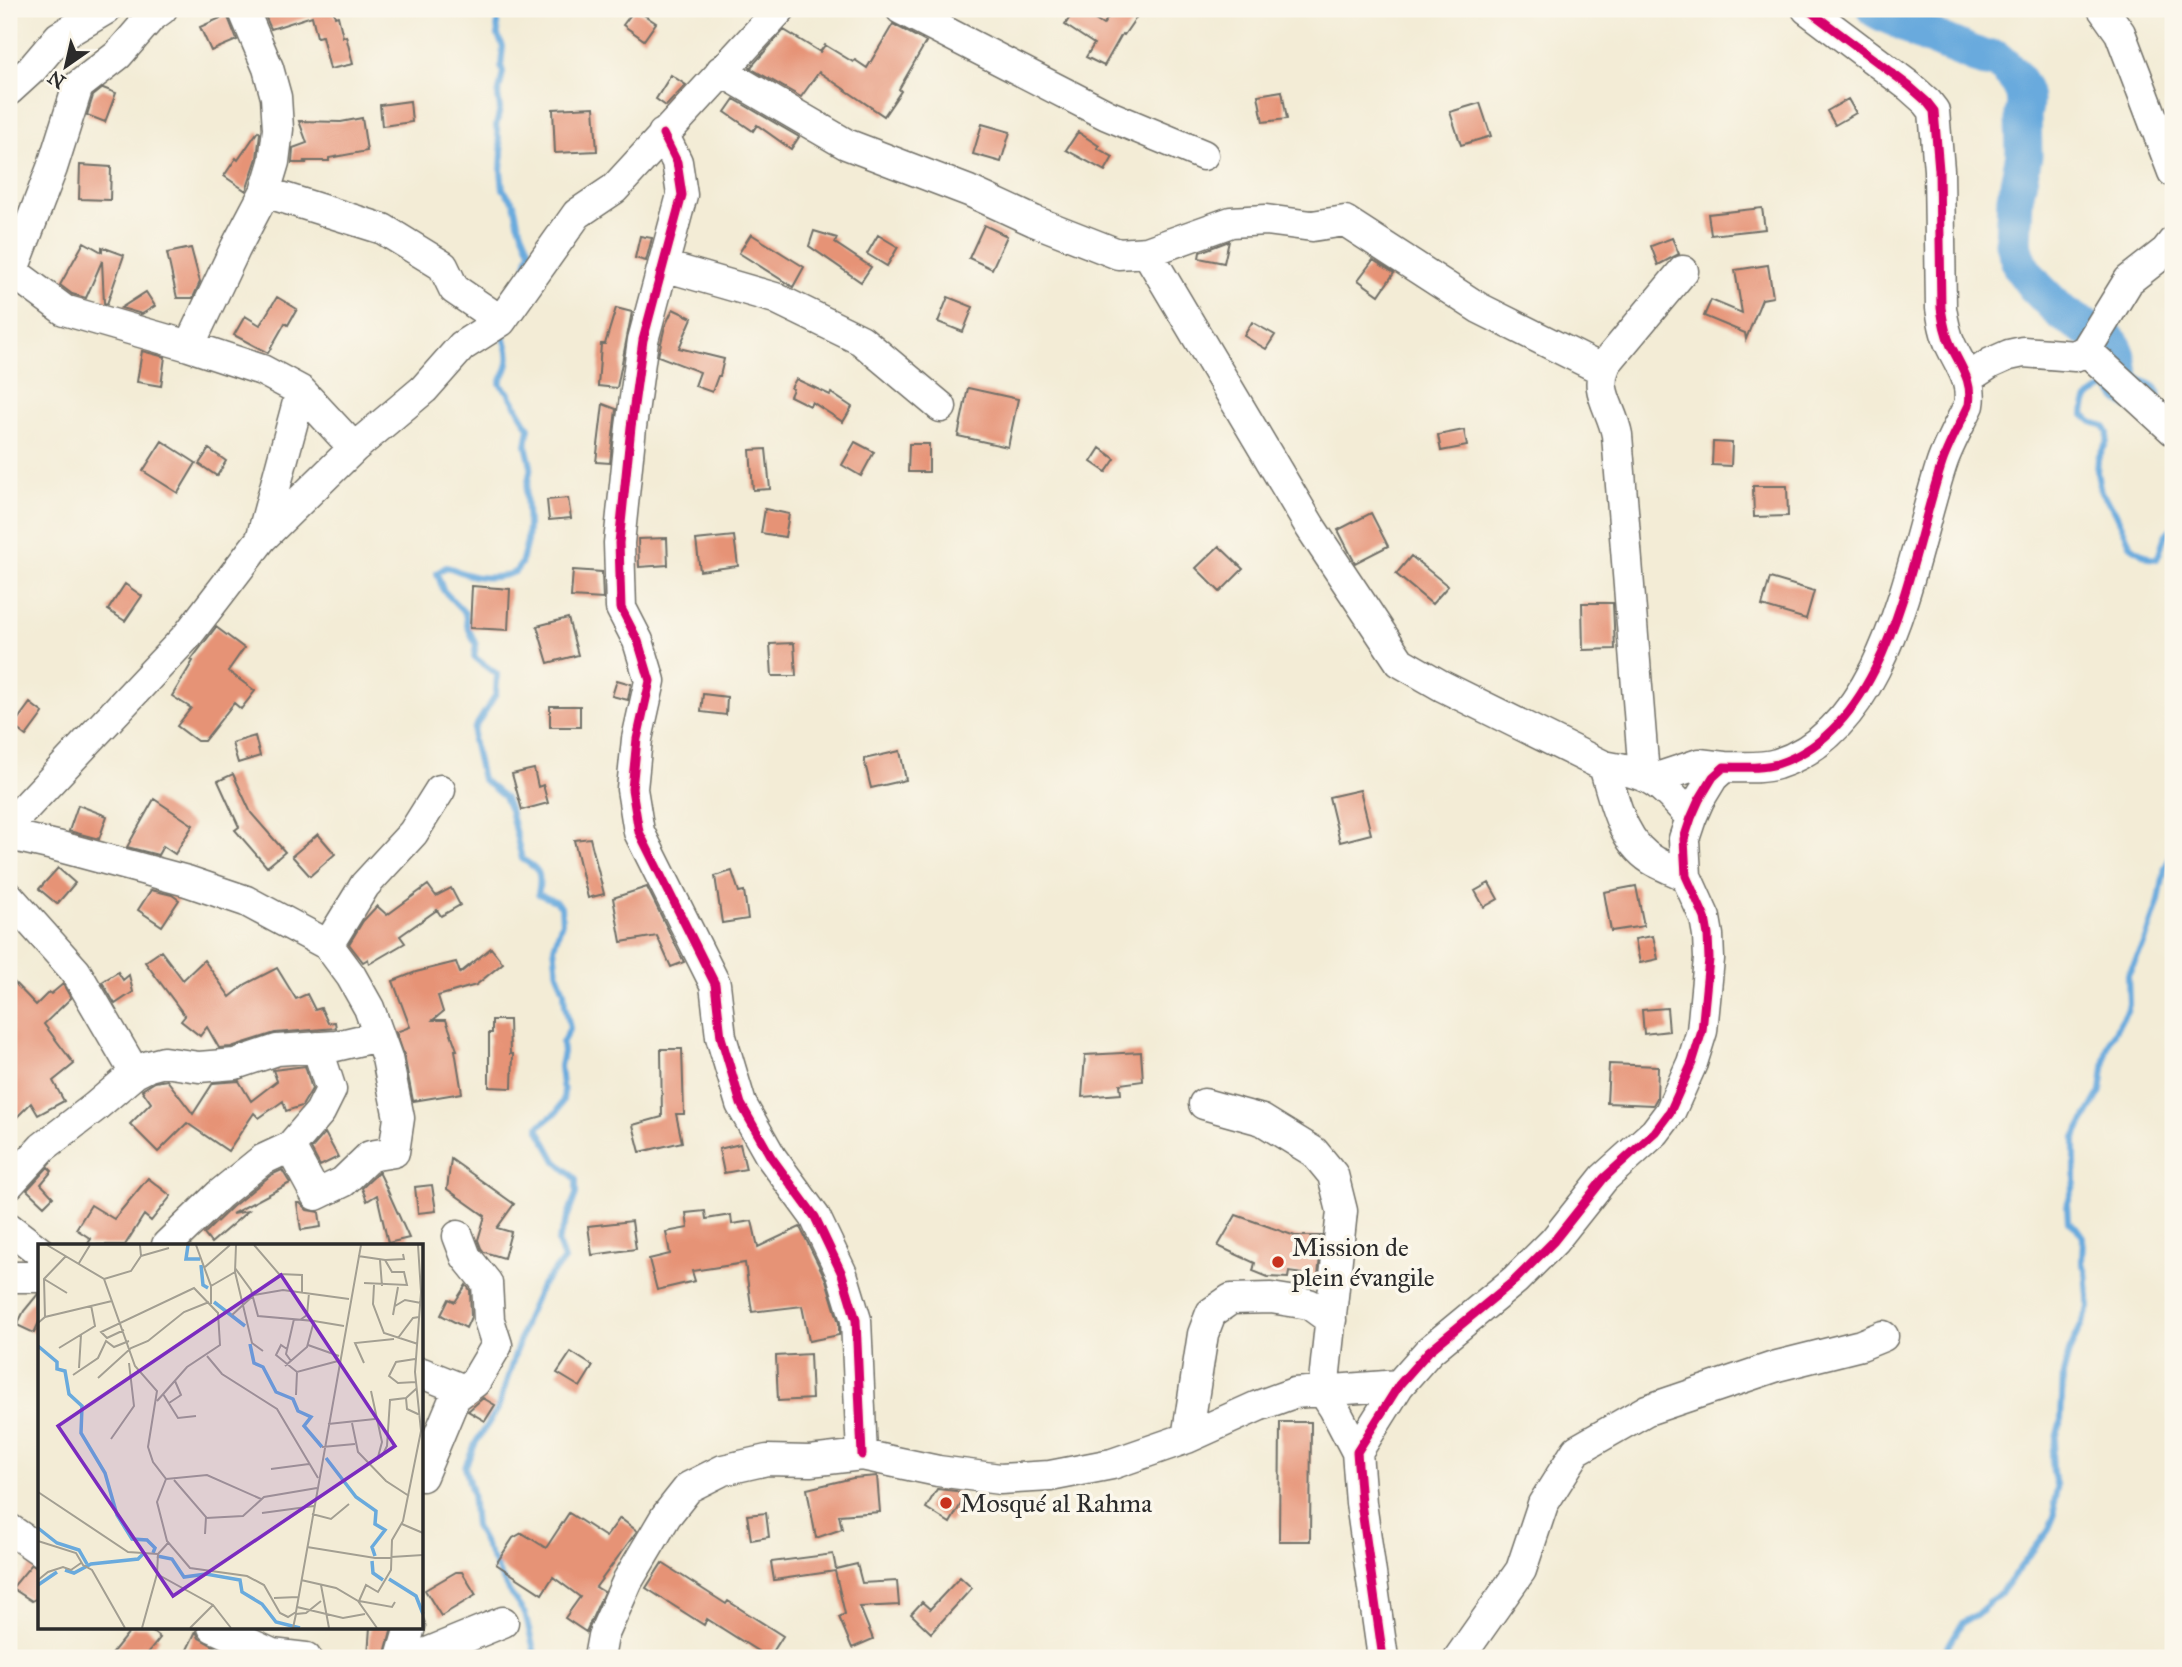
<svg xmlns="http://www.w3.org/2000/svg" width="2182" height="1667" font-family="'IM FELL Great Primer',serif">
<rect width="100%" height="100%" fill="#fbf7ec"/>
<filter id="ink" filterUnits="userSpaceOnUse"><feTurbulence type="fractalNoise" baseFrequency=".0143" numOctaves="2"/><feDisplacementMap in="SourceGraphic" scale="14" xChannelSelector="R" yChannelSelector="G"/><feConvolveMatrix kernelMatrix="1 2 1 2 8 2 1 2 1" color-interpolation-filters="sRGB"/></filter>
<filter id="wash" filterUnits="userSpaceOnUse"><feTurbulence type="fractalNoise" baseFrequency=".00686" numOctaves="4" result="noise"/><feDisplacementMap in="SourceGraphic" scale="28" xChannelSelector="R" yChannelSelector="G"/><feGaussianBlur stdDeviation="1.57" result="paint"/><feColorMatrix in="noise" values="0 0 0 0 0 0 0 0 0 0 0 0 0 0 0 0 0 1.4 0 .05"/><feComposite in="paint" operator="in"/></filter>
<g filter="url(#wash)">
<rect width="100%" height="100%" fill="#f3ecd6"/>
<g fill="none" stroke-linecap="round" stroke-linejoin="round">
<path stroke="#69aadd" stroke-width="6" d="M496 9 498 36 503 46 501 66 503 72 498 96 500 109 496 126 502 152 501 171 503 189 514 203 518 222 530 250 526 264
M501 332C507 343 511 355 507 367 505 374 501 377 500 384L508 392 529 428 526 445 531 466 526 493 528 526 527 541 521 564 515 572C499 579 479 579 463 573 457 571 452 568 446 567L437 573 443 590 465 613 467 625 476 645 474 657 497 674 496 694 474 729 473 740 482 779 504 797 510 810 522 859C540 870 542 872 538 894L555 901 561 907 562 922 554 947 557 973 564 991 565 1005 570 1028 562 1043 563 1052 560 1066 562 1086 564 1090 563 1100 557 1112 539 1126V1130L556 1161 576 1179V1194L558 1242 564 1260 541 1286 526 1319 498 1409 476 1442 465 1467 472 1493 475 1526 508 1590 525 1614 536 1658
M2113 385C2095 393 2085 393 2084 415L2092 422 2104 426 2108 433 2107 442 2098 458 2097 472 2101 492 2115 511 2131 546 2149 558 2157 559C2163 548 2161 534 2173 528
M1941 1658 1962 1623 1976 1615 2001 1592 2048 1531 2055 1514 2054 1503 2057 1488 2053 1473 2052 1453 2061 1420 2063 1375 2069 1352 2089 1308 2086 1271 2082 1263 2083 1237 2076 1227 2068 1222 2067 1205 2075 1182V1137L2101 1091 2106 1052 2110 1039 2127 1011 2129 1004 2128 975 2145 942 2159 901 2165 867 2173 852"/>
<path stroke="#69aadd" stroke-width="37" d="M1875 9C1889 18 1904 20 1917 31L1985 59H1996C2013 73 2031 90 2023 114L2024 155 2015 198 2013 243 2021 267 2035 286 2062 313 2110 342C2129 363 2108 385 2144 398"/>
</g>
<g id="blocks">
<path fill="#e69376" d="M262 9H333L335 17 338 16 343 37 346 36 353 64 330 69 322 36 317 37 312 16 271 29Z
M635 9 656 23 644 40 623 25Z
M1075 9H1078L1103 25 1114 9H1142L1124 35 1122 34 1104 66 1086 57 1094 44 1065 25Z
M227 15 237 40 211 51 200 27Z
M893 24 926 42 899 89 901 91 884 116 819 72 801 97 750 68 784 30 820 52 825 45 853 62 855 60 867 68Z
M671 75 686 85 666 106 656 99Z
M103 88 116 93 105 122 87 115 93 96Z
M1282 91 1287 119 1263 122 1258 95Z
M734 99 799 137 791 149 757 125 753 131 725 112Z
M1848 99 1856 113 1835 125 1827 111Z
M410 101 412 122 382 126 380 105Z
M1480 103 1491 136 1461 145 1450 112Z
M594 107 597 151 555 153 553 109Z
M362 118 367 151 329 158V161H303L307 163H292L293 148 307 143 299 121 341 122Z
M982 124 1010 132 1001 162 973 154Z
M258 131 260 133 257 158 246 191 224 176 236 158 238 160Z
M1078 132 1099 146 1097 148 1113 157 1105 171 1066 150Z
M80 165 111 167 110 200 79 199Z
M1762 208 1765 229 1711 235 1708 214Z
M984 225 1007 236 992 269 969 258Z
M814 231 837 238 835 243 871 267 861 282 809 246Z
M751 234 804 267 793 287 739 253Z
M878 235 898 247 887 266 867 254Z
M640 236 652 238 646 261 635 258Z
M1672 238 1679 254 1658 265 1651 246Z
M1229 241 1224 263 1199 258 1200 252Z
M84 242 102 252V247L124 255 107 304 104 303 102 261 86 298 72 294 60 285Z
M191 248 200 282 193 298H177L167 253Z
M1373 260 1394 273 1379 295 1358 280Z
M1768 265 1773 297 1762 299 1746 339 1745 333 1704 316 1711 300 1742 313 1735 270Z
M146 292 155 306 142 314 121 308Z
M277 297 297 309 288 325 285 323 268 353 234 335 245 316 260 325Z
M948 297 973 307 963 332 938 322Z
M616 308 632 312 617 388 598 386 601 344H605Z
M673 309 692 318 679 348 724 359 720 376H718L712 392 695 386 700 372 658 356 665 326Z
M1252 322 1275 335 1266 349 1244 336Z
M142 351 165 357 161 386 137 382Z
M796 379 830 395 831 393 852 407 843 422 812 402 810 406 790 396 793 389 791 388Z
M968 388 1018 399 1008 447 958 436Z
M603 404 616 409 610 463 596 462Z
M1464 430 1467 446 1441 451 1438 435Z
M162 441 196 463 178 493 143 471Z
M855 442 874 452 861 476 842 465Z
M1713 442 1732 443 1731 466 1712 465Z
M909 444H929V472H908Z
M1100 448 1115 459 1106 472 1091 462Z
M209 449 226 461 217 476 199 464Z
M766 449 770 489 753 490 750 450Z
M1753 486H1787L1788 516 1754 517Z
M568 498 571 518 549 520 547 500Z
M765 509 789 514 785 537 761 533Z
M1371 513 1388 546 1355 563 1338 530Z
M734 536 738 566 700 571 696 540Z
M667 538 668 565 639 567 638 539Z
M1219 546 1243 569 1220 592 1196 568Z
M1411 556 1448 586 1432 604 1396 574Z
M573 570 602 572 603 599 571 597Z
M1770 578 1814 591 1806 619 1762 606Z
M125 584 142 596 125 621 108 610Z
M472 586 510 589 508 630 470 628Z
M1582 603H1613L1615 649 1583 650Z
M568 618 578 655 548 663 537 626Z
M216 627 244 648 228 671 255 691 241 709 234 703 204 741H197L177 726 191 708 172 696 193 661 191 660Z
M794 643 796 676H772L770 644Z
M617 680 631 684 628 700 612 696Z
M703 694 727 697 726 715 701 712Z
M30 703 43 713 26 736 13 726Z
M550 706H580V727H550Z
M255 736 260 756 238 763 232 743Z
M900 751 906 780 871 788 864 759Z
M534 769 538 787 543 785 548 803 522 810 512 774Z
M233 774 251 813 285 852 267 867 235 830 239 827 218 781Z
M1360 790 1371 834 1340 842 1329 797Z
M154 799 193 825 175 854 163 846 158 855 127 847Z
M78 805 107 816 99 839 69 831Z
M318 834 335 854 310 876 292 856Z
M590 838 604 894 588 898 574 840Z
M58 868 75 883 57 904 39 889Z
M732 871 739 892 744 891 748 919 722 923 715 876Z
M1489 883 1498 899 1484 907 1475 891Z
M428 885 436 896 451 888 460 905 441 916 437 910 400 936 405 943 369 964 368 959 363 962 349 944 363 921 377 906 387 915Z
M1636 886 1644 926 1611 931 1604 892Z
M647 887 684 962 671 967 657 936 621 942 613 898Z
M151 890 172 895 179 900 162 926 138 910Z
M1653 936 1658 959 1640 963 1635 939Z
M491 948 503 963 476 985 438 996 443 1012 433 1020H446L457 1050H455L462 1093 413 1101 404 1055 396 1032 410 1027 393 981 416 972 456 962 460 973Z
M161 951 183 980 204 960 230 997 246 984 277 968 296 999 307 994 315 1010 321 1008 328 1023 335 1022 336 1028 275 1033 231 1047 219 1048 207 1027 200 1036 181 1021 185 1016 145 962Z
M118 972 123 980 129 975 133 992 115 1004 102 982Z
M9 977 36 1005 49 992 51 994 63 984 71 998 44 1024 74 1064 53 1081 64 1101 38 1115 31 1103 9 1125Z
M1667 1008 1669 1031 1644 1034 1642 1010Z
M492 1020H509L510 1054H513L512 1088 489 1087V1033H492Z
M661 1049H682L684 1114H676L682 1142 640 1152 633 1125 662 1117Z
M1141 1052 1143 1081 1120 1084 1121 1094 1082 1097 1085 1055Z
M1609 1064 1658 1066 1657 1098 1653 1105 1607 1103Z
M305 1066 312 1089 302 1106 286 1111 283 1101 259 1118 254 1113 228 1151 187 1123 158 1152 130 1124 151 1103 142 1090 155 1082 167 1080 193 1114 213 1083 239 1081 251 1101 277 1081 273 1070Z
M325 1133 338 1157 320 1166 311 1149Z
M740 1144 746 1169 724 1173 719 1149Z
M451 1159 514 1204 497 1228 511 1232 504 1258 484 1252 481 1248 478 1240 485 1216 447 1189Z
M48 1167 52 1171 41 1184 53 1197 44 1206 27 1190Z
M282 1170 290 1183 232 1214 248 1211 211 1243 204 1234 232 1207 271 1175Z
M379 1172 382 1178 409 1238 388 1243 377 1195 367 1201 362 1188Z
M148 1178 171 1196 151 1221 144 1215 125 1245H87L91 1239 76 1229 91 1205 114 1219Z
M432 1185 436 1211 418 1213 415 1187Z
M297 1203H300L307 1210 319 1212 321 1227 301 1230Z
M705 1211 706 1219 731 1215 732 1224 752 1221 758 1247 800 1227 826 1280 839 1323V1335L809 1341 802 1306 752 1312 745 1263 692 1271 695 1281 657 1290 649 1259 670 1254 666 1232 688 1228 686 1213Z
M1236 1215 1295 1236H1322L1318 1276 1289 1272 1288 1278 1268 1277 1253 1271 1255 1263 1218 1246Z
M632 1221 636 1249 592 1255 588 1226Z
M466 1285 470 1290 471 1317 466 1328 441 1315 449 1299 455 1302Z
M38 1294H40V1320L34 1333 17 1325 24 1311Z
M571 1352 593 1366 580 1387 557 1373Z
M810 1354 812 1399 778 1401 776 1356Z
M483 1398 495 1405 485 1421 468 1411Z
M1280 1422H1311L1310 1541H1279Z
M877 1476 880 1512 839 1515 842 1529 816 1538 807 1489 853 1478Z
M937 1489 956 1491 965 1497 950 1523 926 1508Z
M569 1513 606 1537 620 1518 637 1531 596 1587 604 1592 586 1632 565 1618 580 1597 553 1577 542 1594 496 1564 513 1538 522 1533 546 1548Z
M766 1513 769 1537 751 1540 747 1515Z
M833 1554 836 1569 857 1564 862 1583 897 1581 899 1605 860 1607 873 1639 852 1648 839 1617 845 1614 835 1571 774 1580 771 1562Z
M662 1563 726 1604 728 1601 783 1636 769 1658 707 1619 704 1625 646 1588Z
M31 1565 40 1567V1597L32 1601 12 1588Z
M456 1572H462L476 1595 441 1616 425 1590Z
M960 1577 972 1588 931 1633 911 1614 922 1602 930 1609Z
M133 1627H147L160 1638 144 1658H108Z
M370 1627H392L384 1657 368 1655Z
M196 1631 199 1638 215 1647 207 1658H183Z"/>
</g>
</g>
<g filter="url(#ink)">
<use href="#blocks" fill-opacity="0" stroke="#716f67" stroke-width="2"/>
<g fill="none" stroke-linecap="round" stroke-linejoin="round">
<g stroke="#716f67" stroke-width="33">
<path id="minor" d="M901 9 1107 115 1203 155
M2103 9 2120 33 2173 172
M721 71 846 144 969 191 1034 221 1118 254 1147 252 1231 222 1266 220 1312 226 1345 221 1479 308 1603 370
M9 90 32 69 59 37 106 9
M663 134 677 162 682 195 643 340 631 427 619 543 621 608 638 641 650 681 637 739 632 789 639 832 715 984 721 1037 741 1104 771 1157 815 1217 842 1274 856 1320 862 1455
M265 192 383 229 443 266 454 289 501 321
M1147 252 1311 528 1400 662 1442 686 1604 766C1651 774 1660 781 1691 818
M664 266 775 298 861 340 941 407
M13 272 64 310 189 346 262 370 301 391 354 448
M9 280 52 168 78 86 118 55 151 17 162 9
M189 346 235 249 265 192 274 162 278 129 276 97 268 68 243 9
M2086 350 2173 430
M1968 378 1991 363 2009 355 2023 352 2075 356 2086 350 2129 280 2166 251 2173 242
M262 536 301 391
M1604 766C1614 799 1622 845 1656 862 1665 867 1676 871 1686 876
M1644 775 1617 435C1612 407 1592 390 1607 362L1683 271
M1654 779 1699 764 1724 767
M9 825 187 636 262 538 354 448 424 389 462 346 501 321 577 214 614 189 780 9
M9 835 57 846 187 881 246 901 328 945 351 976 369 1008 387 1058 399 1118 394 1152 370 1156 343 1182 316 1195 290 1147
M9 897 76 972 135 1073
M328 945 365 885 413 833 440 790
M1204 1104 1262 1120 1314 1152 1333 1175 1342 1211 1323 1391 1334 1408 1357 1452
M9 1184 43 1147 95 1107 135 1073 149 1066 164 1062 199 1067 235 1064 277 1050 336 1046 379 1036
M9 1228 40 1252
M167 1245 220 1194 262 1160 290 1147 320 1112 331 1090 317 1047
M9 1277H40
M422 1373 464 1390
M1187 1438 1203 1334 1211 1313 1231 1299 1271 1298 1309 1304 1331 1320
M422 1476 455 1397 475 1382 497 1345 489 1320 487 1283 466 1257 458 1236
M9 1529 40 1550
M213 1627 272 1654 306 1658
M401 1658 410 1627
M415 1658 503 1622
M599 1658 603 1636 628 1580 666 1516 689 1487 723 1470 767 1460 810 1461 862 1455 938 1471 1000 1479 1050 1476 1112 1464 1187 1438 1258 1406 1294 1393 1399 1385
M1383 1658 1361 1503 1357 1452 1399 1385 1429 1351 1515 1280 1554 1241 1604 1178 1655 1132 1670 1112 1692 1063 1702 1031 1709 959 1708 935 1705 918 1686 876 1684 839 1691 818 1699 800 1713 777 1724 767C1741 767 1760 769 1777 764 1889 728 1910 560 1942 463 1949 443 1960 424 1969 405 1973 381 1961 367 1951 346 1945 334 1943 321 1941 308L1939 170 1934 111 1927 102 1909 86 1807 9
M1459 1658 1521 1570 1543 1504 1577 1450 1647 1410 1777 1366 1861 1345 1883 1336"/>
</g>
<use href="#minor" stroke="#fff" stroke-width="30"/>
<g stroke="#fbf7ec" stroke-width="13">
<path id="cycleway" d="M663 134 677 162 682 195 643 340 631 427 619 543 621 608 638 641 650 681 637 739 632 789 639 832 715 984 721 1037 741 1104 771 1157 815 1217 842 1274 856 1320 862 1455
M1383 1658 1361 1503 1357 1452 1399 1385 1429 1351 1515 1280 1554 1241 1604 1178 1655 1132 1670 1112 1692 1063 1702 1031 1709 959 1708 935 1705 918 1686 876 1684 839 1691 818 1699 800 1713 777 1724 767C1741 767 1760 769 1777 764 1889 728 1910 560 1942 463 1949 443 1960 424 1969 405 1973 381 1961 367 1951 346 1945 334 1943 321 1941 308L1939 170 1934 111 1927 102 1909 86 1807 9"/>
</g>
<use href="#cycleway" stroke="#d6006c" stroke-width="9"/>
</g>
</g>
<g fill="#c8321e" stroke="#fbf7ec" stroke-width="2.5">
<circle cx="1278" cy="1262" r="7"/>
<circle cx="946" cy="1503" r="7"/>
</g>
<g text-anchor="middle" dominant-baseline="central" stroke-width="7" stroke-linejoin="round" paint-order="stroke">
<g font-size="26" fill="#2b2b2b" stroke="#fbf7ec" text-anchor="start">
<text x="1292" y="1247">Mission de<tspan x="1292" dy="30">plein évangile</tspan></text>
<text x="960" y="1503">Mosqué al Rahma</text>
</g>
</g>
<g transform="translate(38 1244)">
<rect width="385" height="385" fill="#f3ecd6"/>
<path fill="none" stroke="#69aadd" stroke-width="3.5" d="M150 1 148 15H162M163 21 165 41 170 44M176 58 207 82M212 100 216 119 225 123 238 148 255 155 260 167 273 173 266 182 284 203M0 102 19 118V125L27 127 31 150 44 162 43 189 67 229 79 271 94 295 109 296 117 304 115 309M288 214 318 253 338 267 337 280 347 286 334 303 337 312M0 284 19 299 41 306 49 320M119 312 134 315 146 333 168 330 202 336 204 348 224 360 238 378 262 384M334 317 335 329 345 336M27 326 36 329 53 320 100 315 105 310M351 335 378 352 385 370M0 341 19 328"/>
<path fill="none" stroke="#a39f92" stroke-width="2" d="M9 1 66 35 97 122 119 147 110 203 115 218 128 235 119 258 129 297 152 324 209 332 226 341 242 369 250 373 258 368 323 1M158 1 173 42V60M216 1 241 30 264 31V48M103 12 131 4M320 12 347 16 354 28H366L369 41 326 39M342 16 344 42M347 16 366 15 365 10M41 19 52 1M167 23 192 1M197 24 213 46 220 72 276 77 269 103 247 122M197 28 214 99 225 107M6 35 29 49M66 35 93 27 103 12 102 1M336 41 335 60 346 89 380 100M173 42 197 28 198 1M357 62 367 56 383 59M194 71 216 51 245 46 311 55M355 71 360 43M7 73 6 35 28 12M262 76 269 71 271 49M276 77 306 82M0 79 7 73 74 57M86 86 69 94 63 88 156 44 180 69 182 101 149 123 119 157M360 94 375 74 381 73M270 101 301 112M21 104 57 82 53 61M249 105 243 101 238 111 259 128 300 117M169 112 184 130 239 165 280 234M377 115 358 118 351 132 360 139 378 138M253 117 248 110 256 75M326 119 317 99 356 95M41 124 43 91M35 131 60 114 68 97 76 103 91 97M60 134 93 104 110 97 146 68 171 58M333 147 344 198 340 213M125 150 140 174 158 172M258 151 259 128M368 154 369 165 382 171M131 159 143 151 137 137M314 179 320 208 348 237 371 252M290 180 337 175M73 195 96 162 91 119M284 203 317 200M333 218 344 212 349 202 352 156 368 154 379 144M233 225 271 220M128 235 169 231 223 255M136 236 168 273 167 290M0 248 90 308 120 310M224 269 276 262M274 270 293 275 311 260M168 274 205 272 226 253 279 244M364 280 385 289M0 297 38 309 45 321 54 326 87 384M130 299 120 310 119 330 175 361 193 384M269 303 337 314 385 311M0 336 10 328 25 323 33 326 43 319M263 336 298 344 320 357 339 384M283 341 291 384M236 354 260 353M357 358 354 363 321 357 328 341 340 348 353 326 354 296 365 277 383 187 377 128 383 48 380 1M259 363 305 374 327 370M104 384 119 330M152 384 175 361M255 384 258 370 268 369 283 357"/>
<path fill="#7b2cbf" fill-opacity="0.15" stroke="#7b2cbf" stroke-width="3.5" d="M243 31 357 202 135 352 20 182Z"/>
<rect width="385" height="385" fill="none" stroke="#2b2b2b" stroke-width="3.5"/>
</g>
<rect width="2182" height="1667" fill="none" stroke="#fbf7ec" stroke-width="35"/>
<g transform="translate(66 66) rotate(214)" stroke="#fbf7ec" stroke-width="5" paint-order="stroke">
<path d="M0-5L12 26L0 18L-12 26Z" fill="#2b2b2b"/>
<text y="-10" font-size="19" font-weight="bold" text-anchor="middle" fill="#2b2b2b">N</text>
</g>
</svg>
